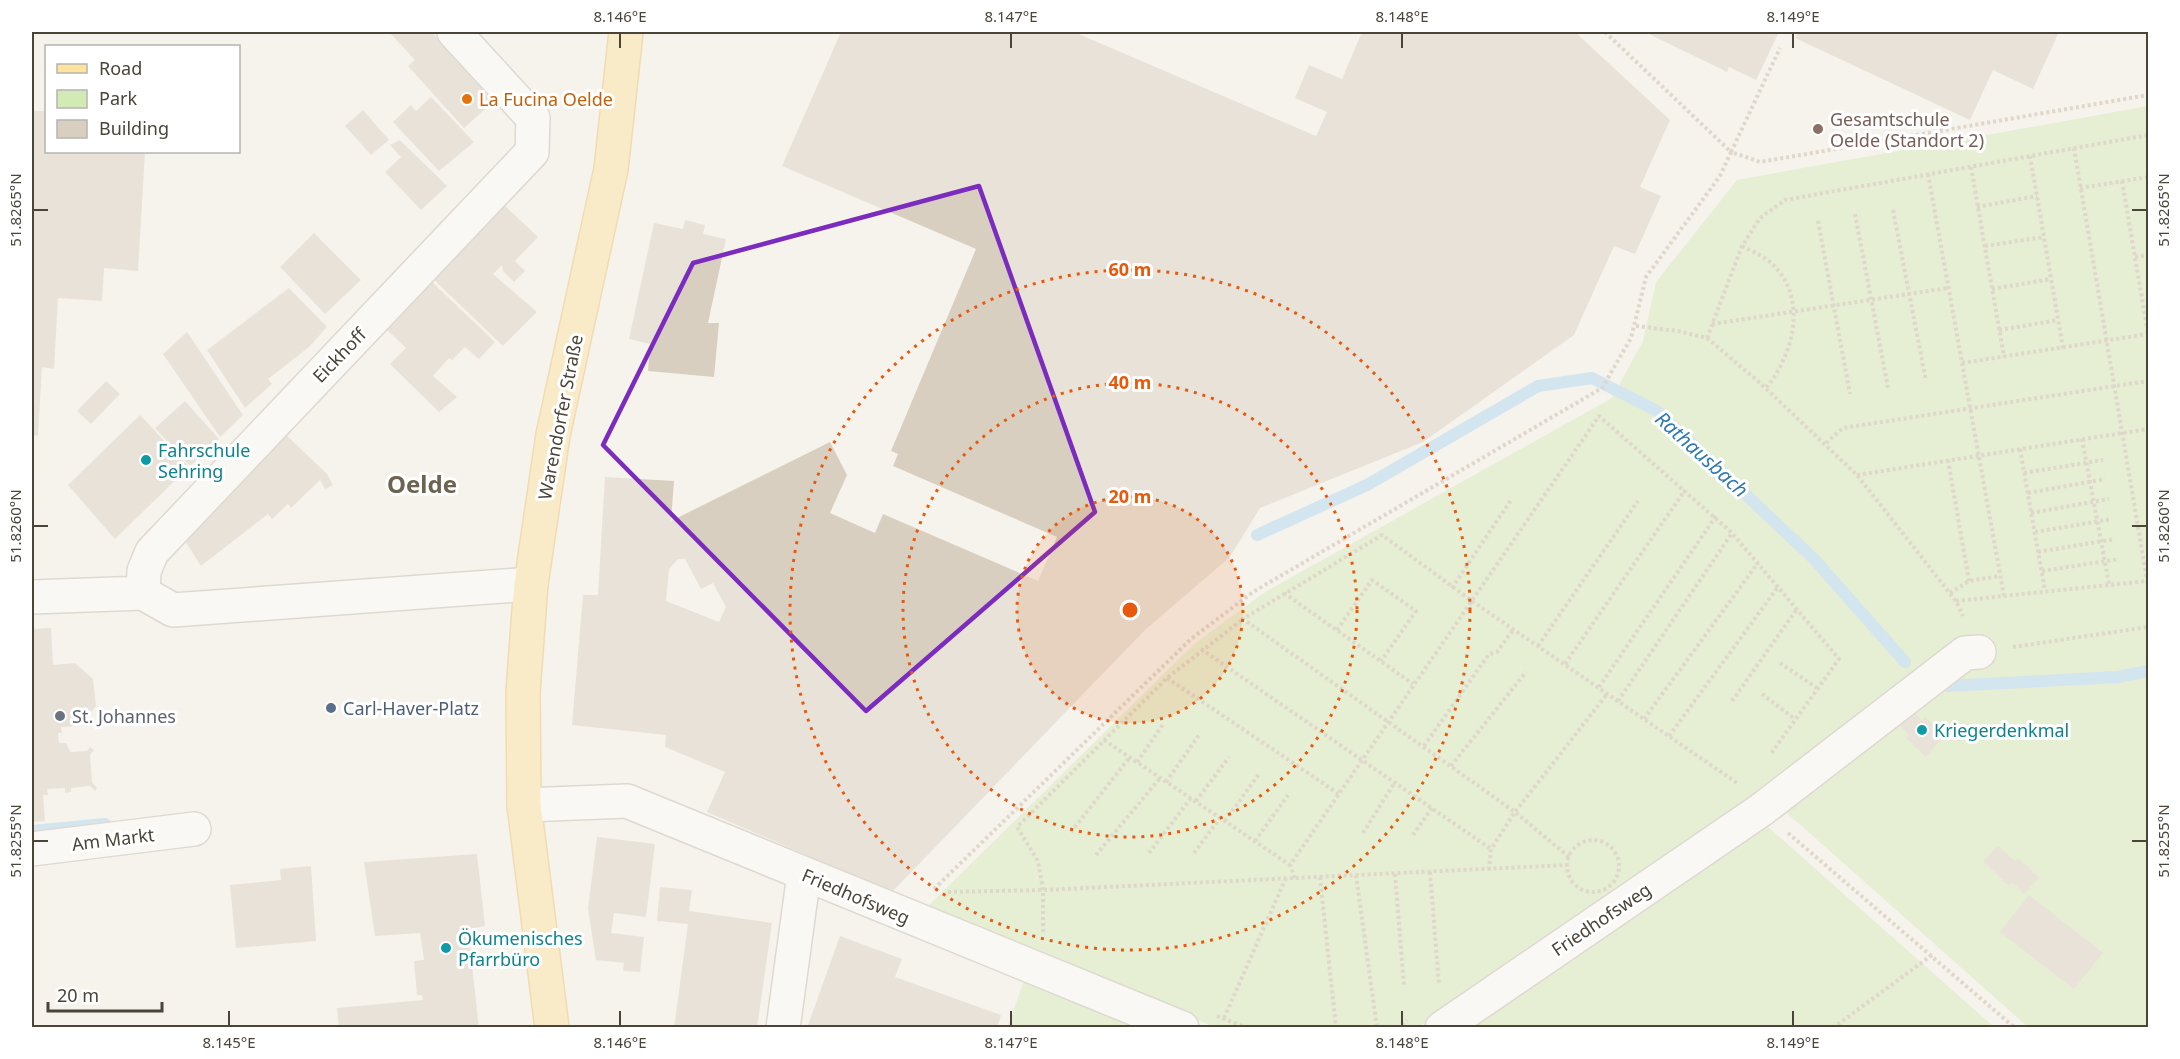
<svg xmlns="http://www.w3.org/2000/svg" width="2180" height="1059" font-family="'Noto Sans',sans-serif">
<rect width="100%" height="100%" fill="#f6f3ec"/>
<path fill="#d2eab5" d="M2148 106V1027H2028L1761 790 1610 902 1418 1027H1215L921 913 1193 645 1265 592 1612 398 1643 341 1656 282 1737 180Z
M1767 826 1994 1027H1473Z
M1024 981 1131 1021 1128 1027 1007 1028Z"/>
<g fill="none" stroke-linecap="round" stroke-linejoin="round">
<path stroke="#a9d4f2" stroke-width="12" d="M1257 535 1367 485 1538 386 1592 378 1657 411 1814 559 1905 662
M1946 686 2118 677 2148 671
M32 831 105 824"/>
</g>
<path fill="#d8cfc1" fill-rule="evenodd" d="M389 32H432L494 101 464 128 408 66 415 60Z
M841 32H1074L1316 136 1327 112 1295 98 1309 65 1342 79 1362 32H1575L1670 120 1640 187 1661 196 1635 254 1614 246 1574 335 1423 442 1260 508 1230 557 1145 630 892 892 707 812 725 772 665 747 666 735 572 725 583 595H598L605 477 674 481 671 521 830 442 847 475 830 513 875 533 883 514 1038 581 1057 537 893 466 898 454 891 451 976 249 782 166ZM678 559H685L701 589 713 583 726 607 719 622 666 601 669 569Z
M1645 32H1779L1756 80 1729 67 1727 72Z
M1798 32H2059L2033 89 1993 70 1970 120 1795 38Z
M431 97 474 142 439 171 393 122 411 105 416 111Z
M363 110 389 140 371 155 345 126Z
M32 111H46V152H145L138 271 104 268 102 301 58 298 54 369 42 367 38 436 32 435Z
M400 140 447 186 421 210 385 172 401 157 390 145Z
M502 203 538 237 515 261 525 271 514 282 503 271 502 265 493 274 537 312 503 346 431 277Z
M685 220 705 225 703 234 726 239 708 323H719L714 377 648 371 650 344 629 339 654 223 683 229Z
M314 233 361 280 325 314 280 267Z
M430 280 495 342 479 359 465 347 452 360 449 358 433 376 457 397 439 412 390 364 406 348 384 327Z
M289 288 327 327 309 347 268 379 272 384 245 408 207 350Z
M187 332 243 415 220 437 163 354Z
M106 381 120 394 91 424 77 411Z
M185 401 219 439 190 466 155 428Z
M140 415 189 467 115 539 68 485Z
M283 432 327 474 333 485 325 489 320 480 291 508 288 504 272 519 268 514 201 566 182 536Z
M51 628 53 665 75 663 93 679 96 706 79 726 61 727 62 733H58L59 743H66L70 752 87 751 90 747 94 750 90 755 92 782 97 788 95 791 90 786 71 788V792L65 793V788L47 789 48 795H43L45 821 32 822V629Z
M1911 710 1922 720 1925 717 1945 735 1926 757 1906 738 1909 735 1897 723Z
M597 837 655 844 646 917 614 913 611 933 644 937 640 972 623 971 624 963 596 960 588 909Z
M1998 846 2015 861 2018 858 2039 878 2024 894 2012 882 2009 886 1983 861Z
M477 854 485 926 468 929 479 1028H339L337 1008 423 1000 422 995H417L414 961 424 960 420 933 375 936 364 862Z
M311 866 316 941 236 948 230 885 281 880 280 869Z
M660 887 692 890 689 911 772 923 757 1028H674L688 924 657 921Z
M2029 895 2103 953 2074 989 2000 932Z
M840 936 902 959 895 977 1001 1015 997 1028H807Z"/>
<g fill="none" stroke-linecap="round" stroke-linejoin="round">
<g stroke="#c2bbae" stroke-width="36">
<path id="minor" d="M143 593 144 571 152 552 532 152 533 118 454 32
M32 597 143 593 173 610 531 584
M524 805 627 801 1182 1028
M32 849 194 829
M783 1028 804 874
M1442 1028 1761 810 1965 653 1979 652"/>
</g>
<g stroke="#e6c16a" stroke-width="36">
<path id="major" d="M552 1028 524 805 523 692 531 584 553 435 611 169 626 32"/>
</g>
<path stroke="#c4b79f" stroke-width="4" stroke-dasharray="3 3" stroke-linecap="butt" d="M1605 32 1731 152 1780 48
M2074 148 2148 586
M2030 156 2063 348
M1971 167 2004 357
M1928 174 2004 596
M2122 181 2148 334
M2080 188 2148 177
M1977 207 2037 196
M1893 210 1926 381
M1855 214 1888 388
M1818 221 1850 394
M1742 246C1751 251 1762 255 1770 262 1809 296 1794 354 1766 388
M1985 246 2044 237
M2135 257 2148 255
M1992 289 2051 279
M1712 324 1948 288
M1636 326 1678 331 1707 338 1742 246 1760 218 1785 200 2148 135
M1999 330 2058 320
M1707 338 1760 383 1857 475 1956 601 1963 616
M1962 363 2148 334
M2082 439 2109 584
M1826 443 1843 428 2148 381
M2020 449 2045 591
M1948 460 1969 581
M2024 473 2103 460
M1857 475 2148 429
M2028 493 2105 479
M2031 513 2109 499
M2035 532 2112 519
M2038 552 2115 539
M2042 571 2119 559
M1452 588 1511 500
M1284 593 1413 684
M1950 593 1969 581 2000 576
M1956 601 2147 581
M1337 630 1372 580 1416 611 1381 661
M1538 646 1638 501
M2013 647 2148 627
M1201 649 1491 849
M1780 663 1817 688
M1565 664 1685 490
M1167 678 1339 794
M1599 687 1716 516
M1762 694 1795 719
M1618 701 1732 533
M1732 701 1797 609
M1644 719 1758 563
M1669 736 1778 587
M1104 740 1290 865
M1424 746 1489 654 1497 652 1513 630
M1137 762 1164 723
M1451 766 1526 672
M1166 782 1199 735
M1196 801 1229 757
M1225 821 1259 774
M1071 832 1130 757
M1363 833 1395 782
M1788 833 2015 1028
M1413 835 1432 808
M1567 866a26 26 0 1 1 52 0a26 26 0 1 1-52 0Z
M1255 841 1288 795
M1149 853 1191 798
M1194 853 1220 818
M1096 855 1160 778
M1569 857 1515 812 1243 619 1382 535 1472 601 1737 783
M1489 870 1491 849 1515 812 1607 694
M1430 872 1439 985
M1395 874 1404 986
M1356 875 1377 1028
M1320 877 1336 1028
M1295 878 1290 865 1599 416 1732 533 1839 659 1770 755
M934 889 1191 639 1253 592 1602 388 1631 338 1646 277 1720 176 1731 152 1760 162 2148 95
M948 892 1043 890 1567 865
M1043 932V890L1038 861 1017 827 1167 678 1243 619
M1217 1016 1247 1028
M1224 1018 1286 878
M1397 1028 1407 1020
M1833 1028 1932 955"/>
<use href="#minor" stroke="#fff" stroke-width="33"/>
<use href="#major" stroke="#ffe39c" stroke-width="33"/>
</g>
<path d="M0 0H2180V1059H0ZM979 186 1095 512 866 711 603 445 693 263Z" fill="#f6f3ec" fill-opacity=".55" fill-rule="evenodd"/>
<path fill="none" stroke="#7b2cbf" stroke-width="4.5" stroke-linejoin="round" d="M979 186 1095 512 866 711 603 445 693 263Z"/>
<path fill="none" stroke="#4b4439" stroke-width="2" d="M620 33V48M1011 33V48M1402 33V48M1793 33V48M33 210H48M2132 210H2147M33 526H48M2132 526H2147M33 841H48M2132 841H2147M229 1011V1026M620 1011V1026M1011 1011V1026M1402 1011V1026M1793 1011V1026"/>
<circle cx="1130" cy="610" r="113" fill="#e8590c" fill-opacity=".12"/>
<g fill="none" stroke="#e8590c" stroke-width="3" stroke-dasharray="3 6">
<circle cx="1130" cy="610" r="113"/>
<circle cx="1130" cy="610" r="227"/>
<circle cx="1130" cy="610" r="340"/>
</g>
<circle fill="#e8710a" stroke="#fff" stroke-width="2" cx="467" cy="99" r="6"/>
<circle fill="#8d6e63" stroke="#fff" stroke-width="2" cx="1818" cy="129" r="6"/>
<g fill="#0f9aa8" stroke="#fff" stroke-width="2">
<circle cx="146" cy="460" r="6"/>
<circle cx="1922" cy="730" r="6"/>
<circle cx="446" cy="948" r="6"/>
</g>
<circle fill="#5c6f8a" stroke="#fff" stroke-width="2" cx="331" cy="708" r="6"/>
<circle fill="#6b7280" stroke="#fff" stroke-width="2" cx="60" cy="716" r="6"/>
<g text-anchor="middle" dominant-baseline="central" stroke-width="6" stroke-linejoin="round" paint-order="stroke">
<g font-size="18" fill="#c56008" stroke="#fff" text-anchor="start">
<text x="479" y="99">La Fucina Oelde</text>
</g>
<g font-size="18" fill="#785e54" stroke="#fff" text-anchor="start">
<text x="1830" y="119">Gesamtschule<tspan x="1830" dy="21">Oelde (Standort 2)</tspan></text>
</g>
<g font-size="18" fill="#4b4439" stroke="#fff">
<text transform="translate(339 355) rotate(-46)">Eickhoff</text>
<text transform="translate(560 417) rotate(-79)">Warendorfer Straße</text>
<text transform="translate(113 839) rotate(-7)">Am Markt</text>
<text transform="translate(856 896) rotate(23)">Friedhofsweg</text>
<text transform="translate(1601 919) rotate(-34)">Friedhofsweg</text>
</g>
<g font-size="18" fill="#0d838f" stroke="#fff" text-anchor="start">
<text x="158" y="450">Fahrschule<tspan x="158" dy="21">Sehring</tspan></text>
<text x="1934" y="730">Kriegerdenkmal</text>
<text x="458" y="938">Ökumenisches<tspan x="458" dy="21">Pfarrbüro</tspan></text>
</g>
<g font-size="18" fill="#4e5e75" stroke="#fff" text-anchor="start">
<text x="343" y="708">Carl-Haver-Platz</text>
</g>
<g font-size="18" fill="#5b616d" stroke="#fff" text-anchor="start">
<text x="72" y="716">St. Johannes</text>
</g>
<g font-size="20" font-style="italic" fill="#2e7ab2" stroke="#fff">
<text transform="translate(1702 454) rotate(42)">Rathausbach</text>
</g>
<g font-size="24" font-weight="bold" fill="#6e6250" stroke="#fff">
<text x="422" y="483">Oelde</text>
</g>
</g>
<circle cx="1130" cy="610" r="9" fill="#e8590c" stroke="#fff" stroke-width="3"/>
<g font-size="18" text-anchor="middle" font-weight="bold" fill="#e8590c" stroke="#fff" stroke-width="6" stroke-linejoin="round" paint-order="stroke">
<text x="1130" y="276">60 m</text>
<text x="1130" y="389">40 m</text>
<text x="1130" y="503">20 m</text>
</g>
<rect width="2180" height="1059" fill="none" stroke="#ffffff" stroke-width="66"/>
<rect x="45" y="45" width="195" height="108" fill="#ffffff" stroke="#b7b4b0" stroke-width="1.5"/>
<rect x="57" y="64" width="30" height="9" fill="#ffe39c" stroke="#b7b4b0" stroke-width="1.5"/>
<text x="99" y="75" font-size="18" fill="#4b4439">Road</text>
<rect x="57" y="90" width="30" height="18" fill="#d2eab5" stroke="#b7b4b0" stroke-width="1.5"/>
<text x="99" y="105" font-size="18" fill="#4b4439">Park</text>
<rect x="57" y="120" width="30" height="18" fill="#d8cfc1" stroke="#b7b4b0" stroke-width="1.5"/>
<text x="99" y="135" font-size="18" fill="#4b4439">Building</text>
<path d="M48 1002v9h114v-9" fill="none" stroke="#4b4439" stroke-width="3"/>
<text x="57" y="1002" font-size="18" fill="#4b4439" stroke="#ffffff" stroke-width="4.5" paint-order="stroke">20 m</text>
<rect x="33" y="33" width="2114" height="993" fill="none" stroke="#4b4439" stroke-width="2"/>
<g font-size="15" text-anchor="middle" fill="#4b4439">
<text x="620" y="22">8.146°E</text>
<text x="1011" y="22">8.147°E</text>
<text x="1402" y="22">8.148°E</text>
<text x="1793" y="22">8.149°E</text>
<text transform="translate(16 210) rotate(-90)" y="5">51.8265°N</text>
<text transform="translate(2164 210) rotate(-90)" y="5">51.8265°N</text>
<text transform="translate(16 526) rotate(-90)" y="5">51.8260°N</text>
<text transform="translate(2164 526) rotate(-90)" y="5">51.8260°N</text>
<text transform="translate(16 841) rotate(-90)" y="5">51.8255°N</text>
<text transform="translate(2164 841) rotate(-90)" y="5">51.8255°N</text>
<text x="229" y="1048">8.145°E</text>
<text x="620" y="1048">8.146°E</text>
<text x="1011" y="1048">8.147°E</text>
<text x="1402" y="1048">8.148°E</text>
<text x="1793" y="1048">8.149°E</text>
</g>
</svg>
